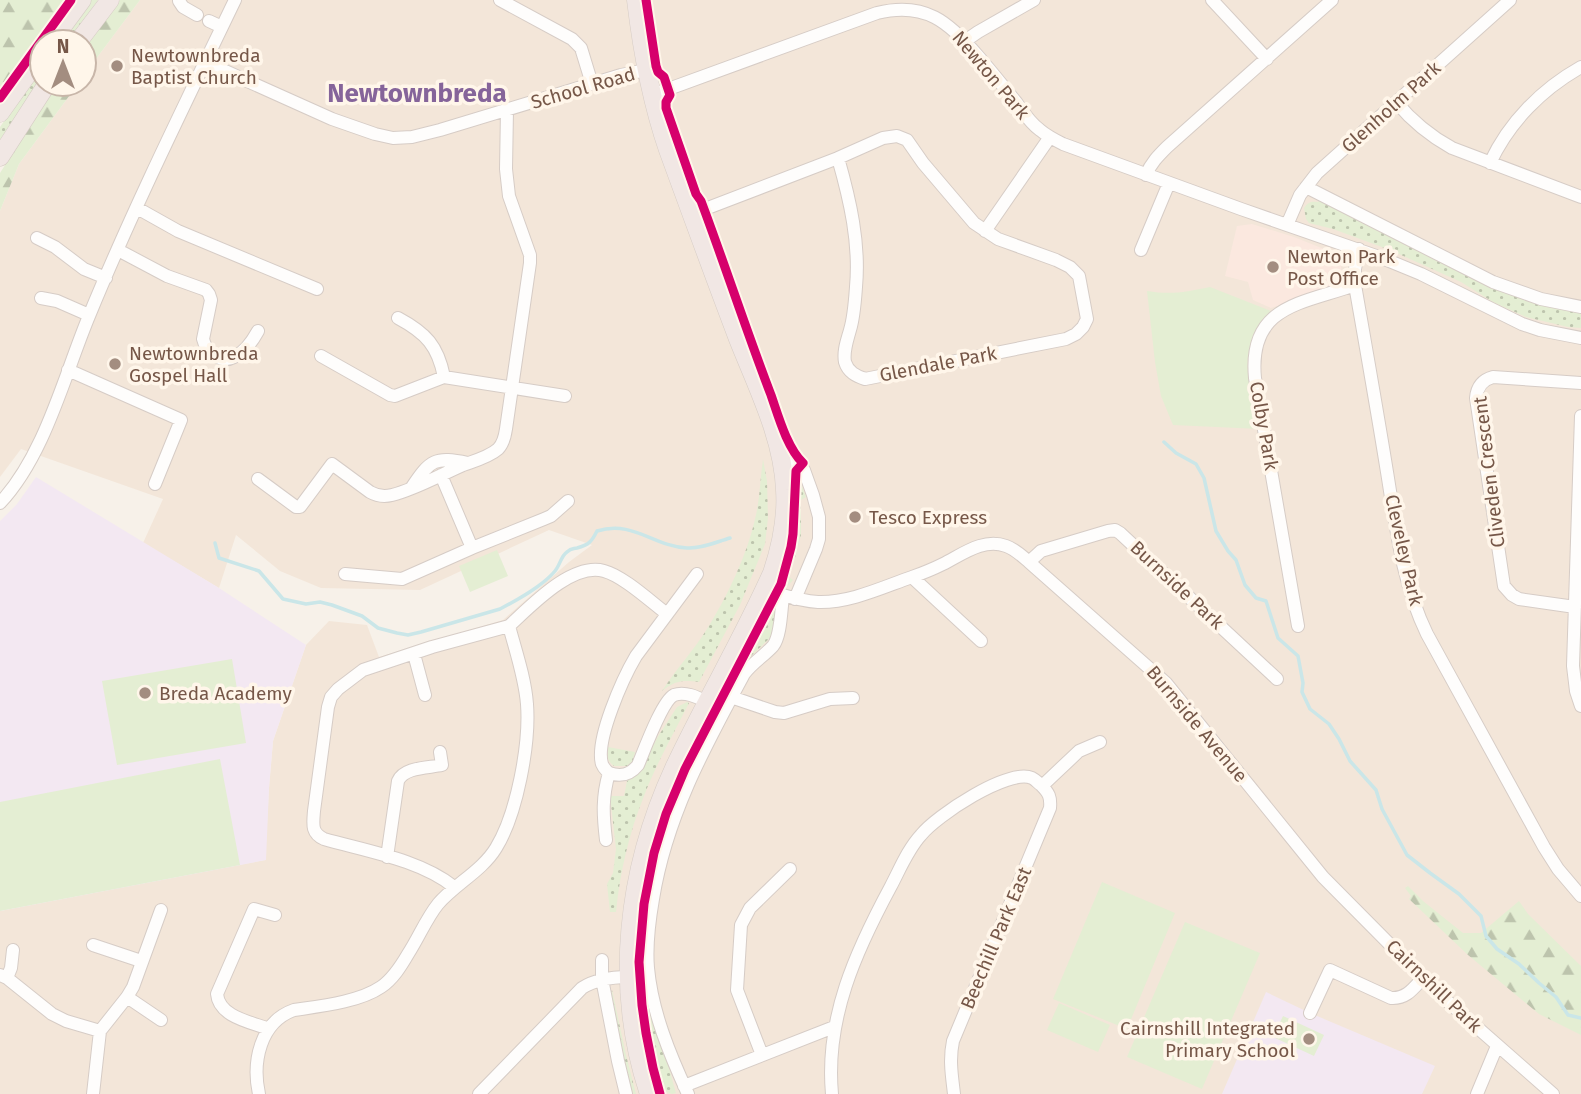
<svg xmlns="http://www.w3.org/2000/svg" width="1581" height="1094" font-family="'Fira Sans',sans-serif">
<defs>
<pattern id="grass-dots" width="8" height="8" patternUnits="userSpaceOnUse" patternTransform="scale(1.75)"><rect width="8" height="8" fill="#e4eed3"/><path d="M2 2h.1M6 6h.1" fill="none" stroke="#bdc4ad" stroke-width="1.8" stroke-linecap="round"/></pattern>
<pattern id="forest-firs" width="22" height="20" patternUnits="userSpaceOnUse" patternTransform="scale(1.75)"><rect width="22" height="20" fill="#e4eed3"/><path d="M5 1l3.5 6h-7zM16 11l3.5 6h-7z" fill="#bdc4ad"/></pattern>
</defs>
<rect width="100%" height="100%" fill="#f7f1e9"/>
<path fill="#f3e6d9" d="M140 0H1581V1094H0V911L265 860 269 788 273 741 306 645 329 621 367 625 379 657 503 620 569 562 592 545 549 530 420 590 321 588 280 571 236 535 219 588 143 543 163 499 21 449 0 477V211L19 164 78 84H84V75Z"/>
<path fill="#fbe8df" d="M1252 224 1294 237 1339 255 1344 285 1271 308 1253 300 1248 282 1225 276 1237 226Z"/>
<path fill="#f3e8f2" d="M36 477 219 588 306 645 273 741 269 788 266 860 0 911V521L17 504Z
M1266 992 1310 1013 1435 1066 1422 1094H1222Z"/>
<path fill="url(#grass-dots)" d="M91 0H98L68 42H59Z
M42 66V80L0 144V127Z
M1319 199 1419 249 1581 312V328L1568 327 1526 317 1493 302 1461 282 1390 250 1333 229 1309 223 1306 219 1304 208C1308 202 1311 201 1318 202Z
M763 459 767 481 768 518 765 544 740 605 699 682C683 680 676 680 662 691 676 669 694 650 707 629 727 597 747 555 755 519 760 500 760 479 763 459Z
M798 483 801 484 806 497 801 500V535L796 555 788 576 793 580 787 587 783 584 796 541 798 514Z
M773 604 777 607 773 633 771 637 751 656 739 669Z
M687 702 689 703C674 733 656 764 644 796 629 833 620 872 616 912H610L607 884 613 873 616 849 610 796H624L627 781 641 771 657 738 677 707Z
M608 747 635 752 633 761 627 766H614C607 761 607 756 608 747Z
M643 952 646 987 676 1093 672 1094 664 1091 651 1049 645 1013 642 983 641 953Z
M612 990 626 1055 636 1094H631L610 995Z"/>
<path fill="url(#forest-firs)" d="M0 0H66L0 89Z
M120 0H140L84 75V46Z
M57 84H78L19 164 0 211V173Z
M1408 886 1423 901 1463 933H1481L1519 901 1528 914 1581 966V1035L1539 1014 1468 955 1409 899 1411 896 1405 888Z"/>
<path fill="#e4eed3" d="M1210 287 1271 311C1261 324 1253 336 1249 351 1244 368 1254 412 1260 429L1173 425 1161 396 1155 362 1147 291C1171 295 1186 292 1210 287Z
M497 550 508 576 470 592 459 566Z
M232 659 246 743 117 765 102 681Z
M220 759 240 865 0 911V802Z
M1102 882 1175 913 1127 1029 1053 999Z
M1185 922 1260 953 1202 1089 1127 1057Z
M1059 1003 1110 1025 1098 1052 1047 1030Z
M1283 1016 1324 1035 1314 1056 1273 1037Z"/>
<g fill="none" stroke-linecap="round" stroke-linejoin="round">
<path stroke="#cae6e8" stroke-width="3.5" d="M1164 442 1176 453 1196 464 1204 478 1216 531 1228 551 1236 560 1245 585 1256 598 1266 601 1278 638 1298 656 1303 683 1302 692 1310 709 1329 724 1339 739 1350 761 1376 790 1382 809 1407 855 1430 873 1459 894 1481 916 1486 936 1497 949 1519 964 1539 983 1556 997 1568 1015 1581 1018
M215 543 219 558 259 571 283 599 306 604 320 602 332 605 362 616 378 628 397 633 408 635 421 632 500 609C517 600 543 586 555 571 560 565 561 556 567 552 571 548 572 549 577 548 589 545 592 541 597 531 633 520 653 546 687 548 701 549 716 542 730 538"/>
<g stroke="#d6ccc6" stroke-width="14">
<path id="minor" d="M500 0 572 39 581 48 592 84
M1212 0 1267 59
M179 1 183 7 197 15
M209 21 222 27
M965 41 978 32 1034 0
M205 62 332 119 375 134 393 138 412 137 440 130 621 75 646 70
M652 95 877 13C925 1 949 22 978 56 991 71 1003 86 1016 102 1023 112 1030 123 1040 130 1047 136 1055 140 1063 144L1241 209 1382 258 1421 274 1522 324 1540 330 1581 338
M1396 102C1412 121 1430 136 1452 148L1581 197
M897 136 907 140 923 163 974 223 998 239 1056 260 1070 267 1079 276 1087 319 1083 327 1076 334 1066 339 865 379C856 376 848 372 845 362 843 351 847 341 850 330 854 317 855 301 856 287 860 243 850 200 838 158L883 138Z
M1490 163C1509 122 1542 89 1581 67
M1146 175C1151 163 1158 156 1167 147L1332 0
M1306 187 1493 282 1541 299 1581 307
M137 208 178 231 317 289
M692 214 838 158
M1287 225 1300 195 1317 173 1510 0
M985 231 1050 137
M37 238 55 247 84 269 106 278
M1359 249 1355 269V285C1366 348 1377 410 1387 472 1396 527 1402 583 1427 634L1544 847 1558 869 1581 896
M118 250 167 276 206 290 209 294 211 300 203 339C206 352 221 364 234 357 244 353 253 340 258 331
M1141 250 1169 183
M41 298 57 301 89 315
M398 318C426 333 438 346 444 377
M321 356 390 395 395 396 444 377 565 396
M68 370 181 420 155 484
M1581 416 1573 666 1576 691 1581 706
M781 449 790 459 804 470 813 495 819 517V539L816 549 795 599
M258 479 296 507H300L332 464 370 492C377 496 384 497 392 495 416 489 440 475 463 465 474 461 489 457 498 449 503 444 505 436 506 429L530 263V255L509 196 506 169 507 110
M412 487C430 460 435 456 468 463
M0 503C45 455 64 376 89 316 133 209 185 104 235 0
M472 548 544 519 551 516 568 501
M1029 562 1166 683 1323 877 1438 993 1553 1094
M345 574 402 579 472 548 441 475
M912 577C923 573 933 569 943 564 963 554 983 538 1006 546 1015 549 1022 556 1029 562L1041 551 1108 531 1115 530 1120 533 1277 679
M765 590C783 595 799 601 818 602 850 603 883 587 912 577L981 641
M1575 607 1519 599 1512 595 1504 586 1476 398C1477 387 1482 380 1493 377L1581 383
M1298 626 1255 378C1248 305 1302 304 1355 285
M414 654 425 695
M731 697 775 712 784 713 830 699 853 698
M609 773C621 777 630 775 638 765 644 751 662 701 674 695 685 691 697 697 707 702
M1042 786 1079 751 1100 742
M606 840C603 815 602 797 609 773 605 769 604 769 602 764 595 740 623 678 636 656L697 574
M387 857 398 781C404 767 428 768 442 765L440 752
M454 887C421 860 366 851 324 839 311 833 313 824 314 811L328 707 331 697 338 689 363 670 432 647 509 626
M93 945 141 961
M602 960V979L618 1061 626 1094
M0 975 7 978 52 1014 66 1021 100 1031
M7 978 11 968 13 950
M127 997 161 1020
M1310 1013 1330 970 1391 998C1406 999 1413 989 1423 978
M269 1029C251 1022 219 1017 217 994L254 909 275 915
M100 1031 127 997 133 987 161 910
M762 1055 737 990 741 925 750 908 790 869
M684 1086 834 1027
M93 1094 100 1031
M259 1094C252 1062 260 1022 294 1010 321 1006 359 1002 381 987 393 979 401 966 408 954 419 937 426 919 438 904 455 884 482 871 496 848 517 814 530 744 527 704 525 678 516 652 509 626 531 606 572 562 604 571 623 576 650 601 667 614
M479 1094 582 988C596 979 612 977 628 977
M688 1094C670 1055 652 1012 648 968 646 945 649 922 653 899 666 817 705 746 744 674 752 663 764 656 773 646 781 636 781 610 783 597
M832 1094C825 1018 856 951 891 886 900 869 908 849 921 835 936 816 1008 768 1032 778 1036 780 1038 783 1041 785 1049 793 1051 797 1050 808L953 1041C949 1060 952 1076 954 1094
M1477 1094 1497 1046"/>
</g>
<g stroke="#d6ccc5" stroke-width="19">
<path id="highway" d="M636 0C642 51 651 101 668 150 691 213 714 276 738 339 757 387 783 438 785 490 787 519 781 546 772 573 742 640 705 702 674 768 627 870 613 987 649 1094
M51 42 82 0
M78 42 110 0
M0 113 42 54
M0 157 47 84"/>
</g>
<use href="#minor" stroke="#fefdfc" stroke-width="12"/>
<use href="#highway" stroke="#f1e7e4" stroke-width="18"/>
<g stroke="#fff6ea" stroke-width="13">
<path id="cycleway" d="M646 0 656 66 658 72 664 77 670 95 666 102V108L696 194 701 201C725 265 746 330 771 395 778 415 787 448 803 463L796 471 793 534 791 547 781 584 685 769 666 814 654 853 644 904 639 962 642 1005 646 1033 653 1068 660 1094
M0 98 71 0"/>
</g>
<use href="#cycleway" stroke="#d6006c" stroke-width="9"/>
</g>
<g fill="#a38d80" stroke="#fff6ea" stroke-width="2.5">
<circle cx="117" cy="66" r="7"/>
<circle cx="1273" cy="267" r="7"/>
<circle cx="115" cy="364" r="7"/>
<circle cx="855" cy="517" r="7"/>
<circle cx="145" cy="693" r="7"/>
<circle cx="1309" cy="1039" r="7"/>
</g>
<g text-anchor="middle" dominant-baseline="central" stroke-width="7" stroke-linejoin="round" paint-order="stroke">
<g font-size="19" fill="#765748" stroke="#fff6ea" text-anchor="start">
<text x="131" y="55">Newtownbreda<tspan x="131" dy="22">Baptist Church</tspan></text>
<text x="1287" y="256">Newton Park<tspan x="1287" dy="22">Post Office</tspan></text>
<text x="129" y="353">Newtownbreda<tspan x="129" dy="22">Gospel Hall</tspan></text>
<text x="869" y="517">Tesco Express</text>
<text x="159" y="693">Breda Academy</text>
<text x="1295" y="1028" text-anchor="end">Cairnshill Integrated<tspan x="1295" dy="22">Primary School</tspan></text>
</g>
<g font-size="19" fill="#765748" stroke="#fff6ea">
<text transform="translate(991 75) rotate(50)">Newton Park</text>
<text transform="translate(583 88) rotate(-16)">School Road</text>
<text transform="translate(1391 107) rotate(-42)">Glenholm Park</text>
<text transform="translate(938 364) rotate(-11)">Glendale Park</text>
<text transform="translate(1264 426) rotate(80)">Colby Park</text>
<text transform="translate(1489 472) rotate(-97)">Cliveden Crescent</text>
<text transform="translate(1404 550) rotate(77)">Cleveley Park</text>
<text transform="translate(1177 585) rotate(43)">Burnside Park</text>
<text transform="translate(1197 724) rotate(50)">Burnside Avenue</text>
<text transform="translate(996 938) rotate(-67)">Beechill Park East</text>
<text transform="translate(1434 986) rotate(44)">Cairnshill Park</text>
</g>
<g font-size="26" font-weight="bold" fill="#85649a" stroke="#fff6ea">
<text x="417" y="93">Newtownbreda</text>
</g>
</g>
<g transform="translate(63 63)"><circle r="33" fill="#fff6ea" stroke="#c8b6a9" stroke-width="2"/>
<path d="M0-5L12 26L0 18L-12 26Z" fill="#a38d80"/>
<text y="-10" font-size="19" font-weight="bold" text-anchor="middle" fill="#765748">N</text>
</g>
</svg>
